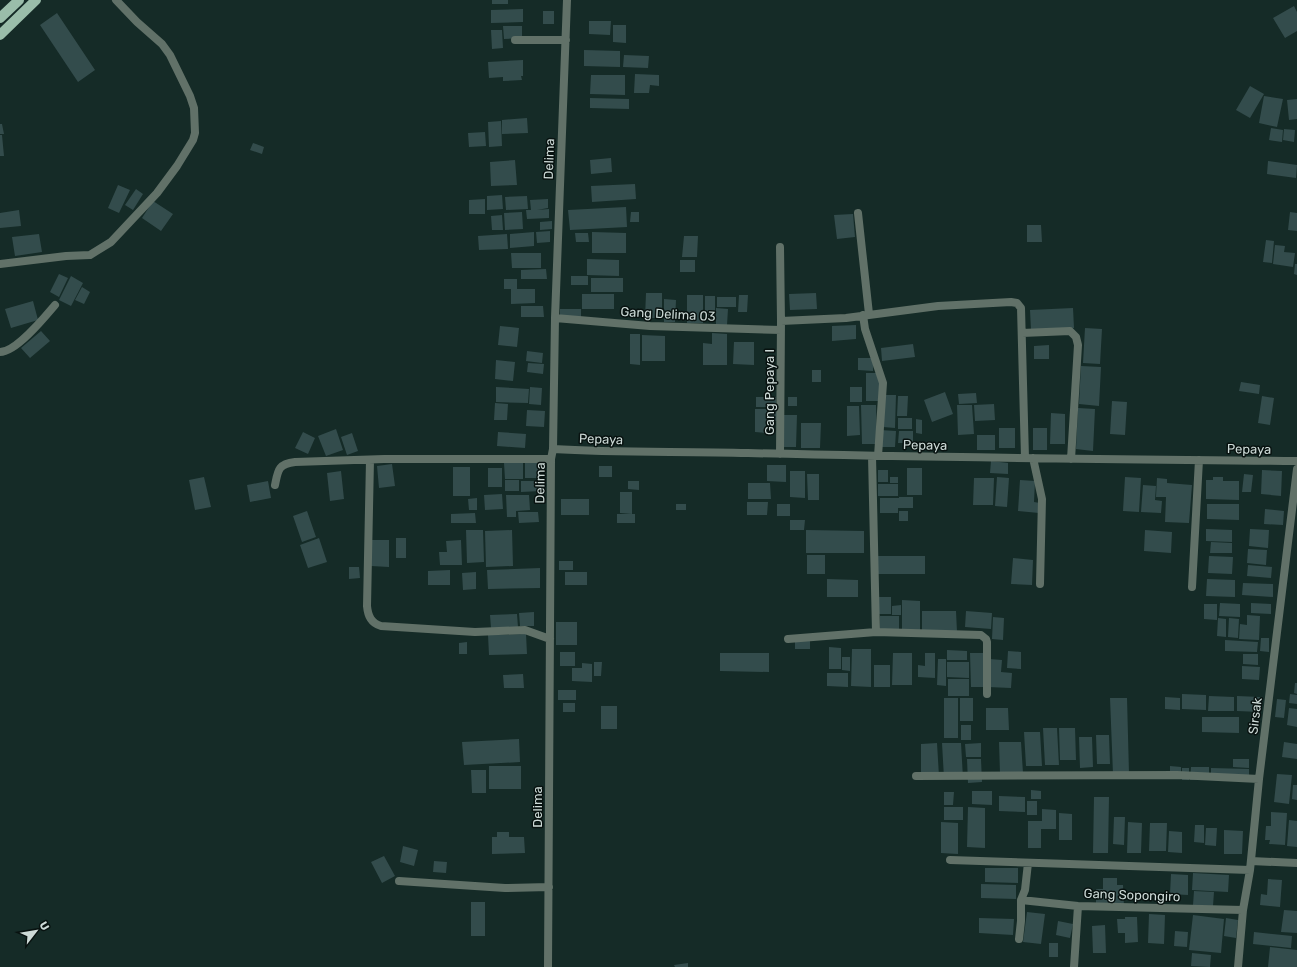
<svg xmlns="http://www.w3.org/2000/svg" width="1297" height="967" font-family="Rubik,sans-serif">
<rect width="100%" height="100%" fill="#152b27"/>
<path fill="#334c4c" d="M492 0H508V4H492Z
M1294 6 1297 12V31L1285 38 1273 18Z
M523 9V22L491 23V10Z
M543 11H554V24H543Z
M57 13 95 70 78 82 40 25Z
M589 21H611L610 35 589 34Z
M613 25H626V43L613 42Z
M503 26H522V38L504 39Z
M491 30H502L503 48 492 49Z
M584 50 620 51V67L584 66Z
M624 55 649 56 648 68 623 67Z
M523 60V76H521L522 80 503 81V77L489 78 488 62Z
M635 74 659 75V86L650 85 649 93H634Z
M591 75H625V95L590 94Z
M1250 86 1264 94 1250 118 1236 110Z
M1264 96 1283 99 1277 127 1259 123Z
M590 98 629 99V109L590 108Z
M1297 99V119L1289 120 1287 100Z
M527 118 528 133 502 134V120Z
M501 121 502 146 489 147 488 122Z
M0 124H2L4 134H0Z
M1271 128 1283 130 1282 142 1269 140Z
M1284 129 1295 130 1294 142 1283 140Z
M485 132 486 146 469 147 468 133Z
M0 135H2L4 156H0Z
M253 143 264 147 262 154 250 150Z
M611 158 612 172 591 174 590 160Z
M515 160 517 185 491 186 490 162Z
M1268 161 1297 165 1296 178 1267 174Z
M635 184 636 199 592 202 591 186Z
M118 185 130 190 119 213 108 208Z
M136 189 143 194 133 210 125 205Z
M502 195 503 209 487 210V196Z
M527 196 528 209 506 210 505 197Z
M485 199V214H469V200Z
M548 199V208L537 210 549 209V218L527 219 526 210H531L530 200Z
M153 201 173 214 161 231 142 218Z
M626 207 627 227 570 230 568 210Z
M19 210 21 226 0 228V213Z
M522 212 523 229 505 230 504 213Z
M631 212H639V222H630Z
M1290 212 1297 213V231L1288 230Z
M853 214 855 237 837 239 834 215Z
M502 215 503 230H492L491 216Z
M552 221V229L540 230V222Z
M1027 225H1041L1042 242H1027Z
M550 231V242L537 243 536 232Z
M534 232V246L510 248V234Z
M592 232 626 233V253H592Z
M575 233H588L589 242H576Z
M39 234 42 252 15 256 12 237Z
M507 234 508 249 479 250 478 236Z
M684 236H698L697 257H682Z
M1266 240 1274 241 1272 263 1263 262Z
M1275 245 1285 246 1284 252 1295 253 1293 267 1273 264Z
M511 253H541V268H512Z
M587 259 619 260V276L587 275Z
M680 260H695V272H680Z
M1295 264H1297V275L1294 274Z
M546 269 547 279H521V270Z
M59 274 68 278 59 297 50 292Z
M71 276 83 283 71 306 59 300Z
M571 276H588V285H571Z
M591 278H623V292H591Z
M504 279H517V289H535V303L511 304V289H504Z
M82 287 90 292 84 304 75 300Z
M646 293H662V318H645Z
M816 293 817 309 790 310 789 294Z
M582 294H614V309H582Z
M687 295H703V323H687Z
M739 295H748L747 312H738Z
M705 296H715V320H705Z
M717 297H736V307H717Z
M664 299 676 300 675 322H664Z
M33 301 38 320 11 328 5 309Z
M521 306H543L544 317H521Z
M716 308 728 309 727 325H716Z
M1073 308 1074 328 1031 330 1030 310Z
M560 309H581V318H560Z
M856 325V339L832 341V326Z
M500 326 519 328 517 347 498 345Z
M1085 328 1102 329 1100 364 1083 363Z
M41 331 50 341 30 358 21 348Z
M712 333 727 334V365H703V343L712 344Z
M630 334H640V365L630 364Z
M642 335 665 336V361H642Z
M734 342H754V365L733 364Z
M913 344 915 357 882 361 881 348Z
M1049 345V359H1034V346Z
M527 351 543 353 542 363 526 361Z
M858 358H874L873 371 858 370Z
M496 360 515 362 513 381 495 379Z
M528 363 544 364 543 374 527 372Z
M1081 366 1101 367 1099 406 1079 404Z
M812 370H821V382H812Z
M866 373H879L880 401H866Z
M1241 382 1260 385 1259 394 1239 391Z
M496 387 529 389 528 403 496 402Z
M530 387 542 388 541 405 529 404Z
M850 387H862V402H850Z
M945 392 953 414 932 422 924 400Z
M976 393 977 403 959 404 958 394Z
M883 395H896L895 428 883 427Z
M898 396H908L907 416H897Z
M1262 396 1274 398 1270 425 1258 423Z
M756 397H776V407H756Z
M788 397H797V406H788Z
M1112 401 1127 402 1125 435 1110 434Z
M495 403 508 404 507 420H494Z
M994 404 995 420 975 421 974 405Z
M861 405H876L877 444H862Z
M957 405H972L974 434 958 435Z
M847 406H859L860 435 847 436Z
M1078 408 1095 409 1093 451 1076 449Z
M755 409H779V421H766V433L755 432Z
M527 410 545 411 544 427 526 426Z
M1051 413 1065 414V444H1050Z
M783 415H797L796 447H783Z
M898 418H912V429H898Z
M916 419 922 420V434L916 433Z
M801 423H821L820 448H801Z
M999 428H1015V448H999Z
M1033 428H1047V450H1033Z
M336 429 343 450 326 456 318 436Z
M880 430 896 431 895 447H880Z
M899 431H913V443H898Z
M303 432 315 438 308 454 295 448Z
M498 432 526 434 525 448 497 446Z
M352 433 358 451 347 455 341 437Z
M977 435H995V450H977Z
M991 461 1008 463V474L990 473Z
M525 462H539V478H525Z
M504 463H523V479H505Z
M392 464 395 486 379 488 377 466Z
M767 465H786V482L767 481Z
M599 466H612V477H599Z
M453 467H470V496H453Z
M488 468H502V487H488Z
M907 468H922V495H907Z
M878 470H888V482H878Z
M1262 470 1282 471 1281 496 1261 494Z
M341 471 344 499 330 501 327 473Z
M790 471H805V498L790 497Z
M807 474H819V500H808Z
M1244 474 1253 475 1251 492H1242Z
M204 477 211 507 195 510 189 480Z
M890 477H898V483H890Z
M997 477 1009 478 1007 507 995 506Z
M1125 477 1141 478 1139 512 1123 511Z
M1213 477H1223V481H1239V500L1206 499V480H1213Z
M974 478H994L993 505H973Z
M1157 478 1167 479V483L1192 485 1189 523 1165 522 1166 497H1156Z
M505 480H519V491H505Z
M1020 480 1035 481 1034 502 1040 503 1039 513 1018 511Z
M268 481 271 498 250 502 247 485Z
M521 481H541V491L521 492Z
M628 481H639V490L628 489Z
M748 483H770L771 499H748Z
M878 484H898V496H878Z
M1143 485 1156 486 1155 500 1162 501 1161 513 1141 512Z
M620 492H632V514L620 513Z
M502 494 503 509 485 510 484 495Z
M506 495H529L530 510 516 511V517H507Z
M899 497H913V508H898V513H880V498H899Z
M477 498V510H469L468 499Z
M561 499H589V515H561Z
M747 502H768L767 515H747Z
M676 504H686V510H676Z
M777 504H790V516H777Z
M1207 504H1239V520L1207 519Z
M1265 509 1284 511 1283 525 1264 524Z
M307 511 316 537 302 542 293 516Z
M899 511H908V521H899Z
M518 512H538L539 522 519 523Z
M475 513 476 523H451V514Z
M617 514H635V523H617Z
M790 520H805L804 530H790Z
M1206 529 1232 530V542L1206 541Z
M1250 529 1269 530 1268 548 1249 546Z
M466 530H483L484 562 467 563Z
M512 530 513 566 486 567 485 531Z
M806 530 864 531V553H806Z
M1145 530 1172 532 1171 553 1144 551Z
M319 538 327 562 308 568 300 545Z
M396 538H406V558H396Z
M371 540H389V567L371 566Z
M461 540 462 565H440L439 552H447L446 541Z
M1211 542 1232 543V553H1210Z
M1248 549 1267 550 1266 565 1247 563Z
M807 555H825V574H807Z
M878 556H925V574H878Z
M1209 556 1233 557 1232 574 1208 573Z
M1013 558 1033 560 1032 585 1011 584Z
M559 561H573V570H559Z
M1248 565 1272 567 1271 578 1247 576Z
M349 567H359L360 578 349 579Z
M540 568V588L488 589 487 570Z
M450 570V585H428V571Z
M476 572V589L463 590 462 573Z
M565 572H587V585H565Z
M827 579 858 580V597H827Z
M1207 579 1235 580V597L1206 596Z
M1243 583 1273 584V597L1242 595Z
M878 597H891V614H878Z
M902 600 920 601V630H902Z
M1220 603 1240 604V617L1219 616Z
M1251 603 1271 604V614L1251 613Z
M1204 604H1217V620L1204 619Z
M901 605V615H892V606Z
M922 611H956L957 632H922Z
M966 611 992 613 991 629 965 627Z
M534 612V626H520L519 613Z
M517 614 518 627 491 628 490 615Z
M1247 615 1260 616 1259 640 1239 639 1240 624 1247 625Z
M880 616H899V631H880Z
M993 617 1004 618 1003 640 992 639Z
M1218 618 1226 619V637L1217 636Z
M1229 618 1239 619 1238 638 1228 637Z
M556 622H577V645H556Z
M526 634 527 654 489 655 488 635Z
M1261 638H1269V652L1260 651Z
M795 639H810V649H795Z
M1225 640 1258 642 1257 652 1225 651Z
M467 642V654H459V643Z
M829 647 841 648V669H829Z
M852 649H871V687L851 686Z
M947 650 967 651V660H947Z
M1008 651 1021 652V669L1007 668Z
M560 652H575V666H560Z
M720 653H769V672L720 671Z
M893 653H912V685H892Z
M925 653H935V678L918 677V665L925 666Z
M970 653H985V687H971Z
M1243 654H1258V665L1243 664Z
M842 657H850V671L842 670Z
M938 659H946V686L937 685Z
M989 659 1002 660 1001 672 1012 673 1011 688 988 687Z
M594 662H602L601 676H594Z
M947 662H969V678L947 677Z
M582 663 592 664V682L572 681V668H582Z
M874 665H890V687H874Z
M1242 666 1260 667 1259 680 1242 679Z
M827 673H848V687L827 686Z
M523 674 524 688H504L503 675Z
M948 679H969V696H948Z
M1295 683H1297V694L1294 693Z
M558 690H576V700H558Z
M1182 694 1206 695V710L1182 709Z
M1290 694 1297 695V704L1289 703Z
M1209 696 1234 697V711H1208Z
M1237 696 1260 697V712L1237 711Z
M1165 697 1180 698V710L1165 709Z
M944 698H958V738H944Z
M960 698H973V721H960Z
M1110 698H1127L1129 773 1113 774Z
M1277 699 1286 700 1284 718 1275 717Z
M563 703H575V712H563Z
M601 706H617V729H601Z
M986 708H1008L1009 730H986Z
M1289 708 1297 709V727L1287 725Z
M1202 717H1239V733L1202 732Z
M961 725H971V740H961Z
M1043 728H1057L1059 765H1045Z
M1059 728H1075L1076 760H1060Z
M1024 732H1040L1042 766H1026Z
M1096 735H1109L1110 764H1097Z
M1079 737H1092L1093 767 1080 768Z
M519 739 520 762 464 765 462 742Z
M999 742H1021L1023 773H1000Z
M1284 742 1297 744V759L1282 757Z
M937 743 939 776H921V744Z
M942 743H961L963 778H944Z
M981 743V757H966L965 744Z
M967 759H981L982 782 968 783Z
M1233 759H1249V768L1233 767Z
M489 766H521V789H489Z
M1170 766 1181 767V774H1170Z
M1191 767H1209V780H1190Z
M1182 768H1189V780H1182Z
M1211 768 1249 769V781L1211 780Z
M471 770H486V793H472Z
M1277 774 1292 775 1289 804 1274 802Z
M1293 785H1297V800L1292 799Z
M1031 790 1041 791V799H1031Z
M972 791H992V805L972 804Z
M944 792H954L953 805H944Z
M999 796 1025 797V812L999 811Z
M1094 797H1109L1108 853H1093Z
M1027 801H1037V815H1027Z
M944 807H963V820H944Z
M968 807 985 808V848L967 847Z
M1042 809 1056 810V829H1041V848H1028V821H1042Z
M1271 812 1287 813 1285 845 1269 844 1270 840H1265L1266 826H1271Z
M1059 813 1072 814V840H1059Z
M1114 817H1125L1124 845 1113 844Z
M1289 820 1297 821V847L1287 846Z
M941 822 958 823V854L941 853Z
M1128 822 1142 823 1141 853H1127Z
M1150 823H1167L1166 851H1149Z
M1195 825H1204V843L1194 842Z
M1206 828H1217L1216 846 1205 845Z
M1224 830 1243 831 1242 854H1224Z
M1169 831 1182 832V853L1168 852Z
M497 832H509V837H524L525 853 492 854V837H497Z
M403 846 418 850 414 866 400 862Z
M384 856 395 876 382 883 371 862Z
M434 861 447 862 446 873 433 872Z
M985 868H1018V883L985 882Z
M1193 873 1229 875 1228 892 1192 890Z
M1171 874 1188 875V895L1170 894Z
M1103 878H1117V885H1123L1124 907 1096 906V889H1103Z
M1268 879 1282 880 1280 907 1260 905 1261 894 1267 895Z
M981 884 1016 885V899L981 898Z
M1194 891 1214 892 1213 906 1193 905Z
M471 902H485V936H471Z
M1284 910 1297 911V933L1281 932Z
M1027 912 1045 914 1041 944 1023 942Z
M1149 914 1165 915 1164 944 1148 943Z
M1193 915 1224 919 1221 953 1189 950Z
M1125 917H1137L1138 942 1125 943V933H1118L1117 919H1125Z
M979 918 1014 919 1013 935 979 933Z
M1226 918 1238 920 1236 938 1224 936Z
M1058 921 1073 924 1070 938 1056 935Z
M1105 925 1106 953H1093L1092 926Z
M1175 931 1188 932 1187 947 1174 946Z
M1254 932 1292 936 1291 948 1253 944Z
M1049 943H1058V957H1049Z
M1270 947 1297 950V967H1268Z
M1192 953 1211 955 1210 967 1191 966Z
M688 963V967H675L674 965Z"/>
<g fill="none" stroke-linecap="round" stroke-linejoin="round">
<path stroke="#617168" stroke-width="8" d="M515 40H566
M858 213 869 314
M780 247 781 321 780 454
M0 264 66 256 90 255 111 242 157 193 177 166 193 140 195 133 194 108 190 96 170 55 162 44 137 22 116 0
M863 315 865 329 883 383 878 456
M555 318 650 326 781 330
M781 321 846 318 938 306 1011 302 1017 303 1021 308 1025 458
M1022 333 1070 331 1076 337 1078 345 1071 459
M0 352C16 352 44 318 55 305
M553 449C618 453 683 451 748 453 931 458 1114 459 1297 461
M872 456 876 632
M1033 458 1042 499 1040 584
M370 460 367 606C368 616 371 623 381 626L475 632 525 630 550 639
M275 485C278 470 278 464 295 462L384 459H551
M1192 587 1199 460
M788 639 876 632 981 635 986 639 987 642V694
M916 776 1177 775 1259 779
M950 860 1250 870
M1251 861 1297 863
M399 881 505 888 549 887
M1021 900 1078 906 1243 910
M1019 939 1021 921V900L1025 890 1028 863
M548 967 551 459 553 449 555 318 567 0
M1074 967 1078 906
M1238 967 1243 910 1250 870 1259 779 1297 469"/>
<path stroke="#9abdaa" stroke-width="10" d="M0 18 19 0
M0 35 36 0"/>
</g>
<g text-anchor="middle" dominant-baseline="central" stroke-width="3" stroke-linejoin="round" paint-order="stroke">
<g font-size="13" fill="#cddad7" stroke="#081210">
<text transform="translate(549 159) rotate(-88)">Delima</text>
<text transform="translate(668 314) rotate(3)">Gang Delima 03</text>
<text transform="translate(769 392) rotate(-90)">Gang Pepaya I</text>
<text transform="translate(601 439) rotate(2)">Pepaya</text>
<text transform="translate(925 445) rotate(1)">Pepaya</text>
<text transform="translate(1249 449) rotate(1)">Pepaya</text>
<text transform="translate(540 483) rotate(-89)">Delima</text>
<text transform="translate(1255 716) rotate(-83)">Sirsak</text>
<text transform="translate(537 807) rotate(-90)">Delima</text>
<text transform="translate(1132 895) rotate(2)">Gang Sopongiro</text>
</g>
</g>
<g transform="translate(36 931) rotate(59)" stroke="#081210" stroke-width="3" paint-order="stroke">
<path d="M0-3L7 15L0 10L-7 15Z" fill="#cddad7"/>
<text y="-6" font-size="11" font-weight="bold" text-anchor="middle" fill="#cddad7">U</text>
</g>
</svg>
